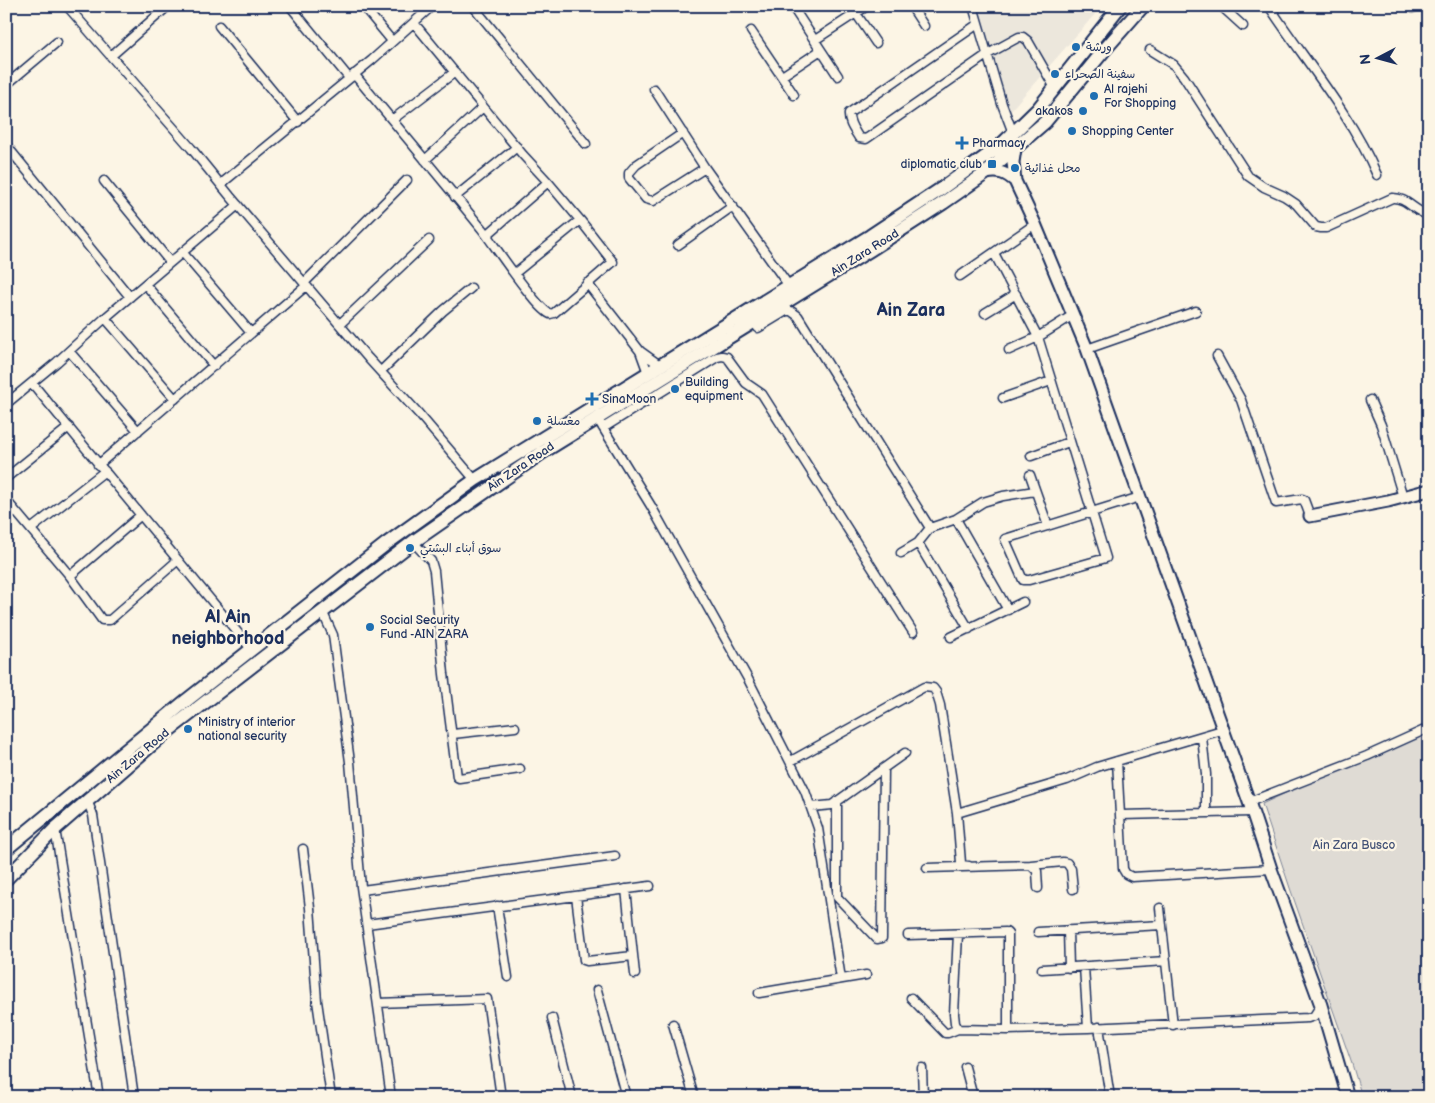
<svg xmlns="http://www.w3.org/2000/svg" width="1435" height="1103" font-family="'Balsamiq Sans','Playpen Sans Arabic',sans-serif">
<rect width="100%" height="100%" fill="#fcf5e5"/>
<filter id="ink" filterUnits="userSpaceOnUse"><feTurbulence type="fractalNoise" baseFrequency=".02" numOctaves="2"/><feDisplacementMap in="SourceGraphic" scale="10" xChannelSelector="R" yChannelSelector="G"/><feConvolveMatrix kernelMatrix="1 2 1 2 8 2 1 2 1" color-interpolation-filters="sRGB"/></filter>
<g filter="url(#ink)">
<path fill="#ece7dc" d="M976 6H1102L1010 111Z"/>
<path fill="#dfdbd4" stroke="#7d8599" d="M1429 726V1097H1362L1352 1064 1290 888 1262 804Z"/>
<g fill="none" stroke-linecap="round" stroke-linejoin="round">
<g stroke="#1b2f5e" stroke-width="11">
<path id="street" d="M67 6 191 148 230 196 368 358 419 414 475 480
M290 6 349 78
M363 6 392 41
M473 6 586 144
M792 6 838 76
M851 6 876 43
M911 6 924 26
M973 6 1002 104 1013 133
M1221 6 1243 26
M1269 6C1306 62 1350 113 1377 175
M1409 6 1413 8 1418 6
M414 23 523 155 548 182 580 220
M978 24 849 113C848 123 855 131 859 138L866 139 988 54 1019 37H1023L1028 41 1055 88
M219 26 298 122
M751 31 794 95
M815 40 867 6
M1150 50 1174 65 1184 77 1248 176 1264 187 1284 196 1296 204 1316 227 1321 228H1326L1392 198C1407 197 1414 212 1429 215
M111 56 168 6
M455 72 392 120C422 156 452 192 482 229 495 246 535 307 550 314L554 313 613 262 580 220 515 273
M354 74 392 120
M782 76 821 50
M6 85 57 42
M654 89 705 168 789 286
M683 133 636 165 629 173V178L646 199 653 201 705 168
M6 145 130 297
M425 160 483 107
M104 181 170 262
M221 184 372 60 432 6
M455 197 517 147
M487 235 548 182
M678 245 733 206
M183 253 251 333
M994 253 1038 337 1106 558 1029 580H1023L1005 539 1140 497
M960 276 1035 224
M304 283 407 180
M587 283 640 351 661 366
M145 284 214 366
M985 313 1016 294
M105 318 175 399
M340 324 429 240
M758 328 786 311H791L798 316 930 528
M1087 349 1196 311
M1009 350 1038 337 1073 315
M69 351 138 431
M640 351 648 373
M1217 356 1241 400 1276 503 1302 499 1304 500 1310 516
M381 371 443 311 471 288
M32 383 252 650
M1003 398 1051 381
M1370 400 1381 425 1403 497
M6 404 57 362 105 318 238 205
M597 418 651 506 748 679 805 791 818 828 841 979
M603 428 717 357 722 356 727 357 746 383 762 394 913 632
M1031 456 1069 442
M98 465 306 286
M1030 475 1048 526
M6 478 69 427
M6 500 70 576 102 620H110L178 560
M956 519 1008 610
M31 529 105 471
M413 542 431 561 434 571 444 674 457 777 459 778 520 769
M918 543 969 629
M901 553 918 543 930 528 956 519 983 502 1003 496 1035 491
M70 576 141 515
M322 611 333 635 336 658 350 762 361 887 391 1097
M951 637 1023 602
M453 734 515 727
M1202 737 1206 774V812
M791 761 924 687 933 688 936 692 940 705 957 813 961 863 962 865 969 866
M1117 761 1123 869 1126 874 1132 877 1271 869
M87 800 93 815 134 1097
M837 801V897L877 939 882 938 884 768
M1249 802 1367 756 1429 728
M812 807 832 805 905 753
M957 813 1067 780 1097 767 1117 761 1222 730
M1121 815 1252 812
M55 829 99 1097
M303 849 310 908 317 1001 331 1097
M1031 865 1063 862 1067 863 1071 869 1073 889
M927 868 1031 865 1037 871 1038 888
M626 889 635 974
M362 890 615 856
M576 896 584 960 587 961 633 956
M497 906 508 977
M1160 908 1173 1025
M367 924 650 886
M1068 930 1069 968
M1038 932 1162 925
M958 934 954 1014 955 1023 958 1029 1008 1030 1088 1028 1308 1018 1314 1016 1321 1005
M908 935 1006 932 1008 934V1030
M1084 967 1088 1028
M1042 969 1166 961
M597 990 626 1097
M759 993 866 975
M911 998 945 1033H948L958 1029
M378 1003 487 999 500 1090
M552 1018 572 1097
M673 1024 694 1097
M1099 1027 1110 1097
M965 1067 973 1097
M922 1068 923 1097"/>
</g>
<g stroke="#1b2f5e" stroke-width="15">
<path id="secondary" d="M1015 149 1013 162 1015 181 1035 224 1087 349 1249 802 1271 869 1321 1005 1348 1097
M986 173C999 170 1006 173 1015 181
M1310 516 1388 501 1429 490"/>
</g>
<g stroke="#1b2f5e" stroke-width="16">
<path id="primary" d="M6 849 187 700 386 544 475 480 870 236 941 189 999 147 1038 109 1120 6
M6 879 55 829 164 734 413 542 543 452 870 250 943 203 986 173 1045 122 1106 48 1143 6"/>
</g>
<use href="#street" stroke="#fcf5e5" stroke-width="8"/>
<use href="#secondary" stroke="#fcf5e5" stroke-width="11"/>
<use href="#primary" stroke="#fcf5e5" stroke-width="12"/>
</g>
</g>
<g fill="#1f6fb2" stroke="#fcf5e5" stroke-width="2">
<circle cx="1076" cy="47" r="5"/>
<circle cx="1055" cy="74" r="5"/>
<circle cx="1094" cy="96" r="5"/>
<circle cx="1083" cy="111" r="5"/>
<circle cx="1072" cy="131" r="5"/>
<path d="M959.5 135.5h5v5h5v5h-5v5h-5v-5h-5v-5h5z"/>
<rect x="987" y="159" width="10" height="10" rx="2.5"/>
<circle cx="1015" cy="168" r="5"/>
<circle cx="675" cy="389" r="5"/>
<path d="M589.5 391.5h5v5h5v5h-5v5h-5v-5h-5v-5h5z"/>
<circle cx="537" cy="421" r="5"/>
<circle cx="410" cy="548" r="5"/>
<circle cx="370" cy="627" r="5"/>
<circle cx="188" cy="729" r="5"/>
</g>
<g text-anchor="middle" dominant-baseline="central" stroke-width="4.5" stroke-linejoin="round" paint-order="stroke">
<g font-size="12" fill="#1b2f5e" stroke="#fcf5e5" text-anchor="start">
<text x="1086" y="47">ورشة</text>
<text x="1065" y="74">سفينة الصحراء</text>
<text x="1104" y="89">Al rajehi<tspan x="1104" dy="14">For Shopping</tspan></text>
<text x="1073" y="111" text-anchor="end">akakos</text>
<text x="1082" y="131">Shopping Center</text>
<text x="972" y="143">Pharmacy</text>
<text x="982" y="164" text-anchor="end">diplomatic club</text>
<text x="1025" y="168">محل غذائية</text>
<text x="685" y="382">Building<tspan x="685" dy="14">equipment</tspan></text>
<text x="602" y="399">SinaMoon</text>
<text x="547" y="421">مغسلة</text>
<text x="420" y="548">سوق أبناء البشتي</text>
<text x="380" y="620">Social Security<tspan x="380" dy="14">Fund -AIN ZARA</tspan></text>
<text x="198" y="722">Ministry of interior<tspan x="198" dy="14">national security</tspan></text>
</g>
<g font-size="12" fill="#1b2f5e" stroke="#fcf5e5">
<text transform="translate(865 253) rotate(-32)">Ain Zara Road</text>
<text transform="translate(521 467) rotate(-34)">Ain Zara Road</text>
<text transform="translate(138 756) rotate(-40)">Ain Zara Road</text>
</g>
<g font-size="12" fill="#425176" stroke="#fcf5e5">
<text x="1354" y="845">Ain Zara Busco</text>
</g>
<g font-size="18" font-weight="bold" fill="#1b2f5e" stroke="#fcf5e5">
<text x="911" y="310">Ain Zara</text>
<text x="228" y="617">Al Ain<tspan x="228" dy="21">neighborhood</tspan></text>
</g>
</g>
<rect width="1435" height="1103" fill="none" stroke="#fcf5e5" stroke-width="25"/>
<rect x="12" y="12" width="1410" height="1078" fill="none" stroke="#1b2f5e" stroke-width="2" filter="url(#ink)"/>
<g transform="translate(1378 58) rotate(264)" stroke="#fcf5e5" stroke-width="4" paint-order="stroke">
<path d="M0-4L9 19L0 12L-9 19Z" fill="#1b2f5e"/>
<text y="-8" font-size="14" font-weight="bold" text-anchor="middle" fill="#1b2f5e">N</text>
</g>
</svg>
